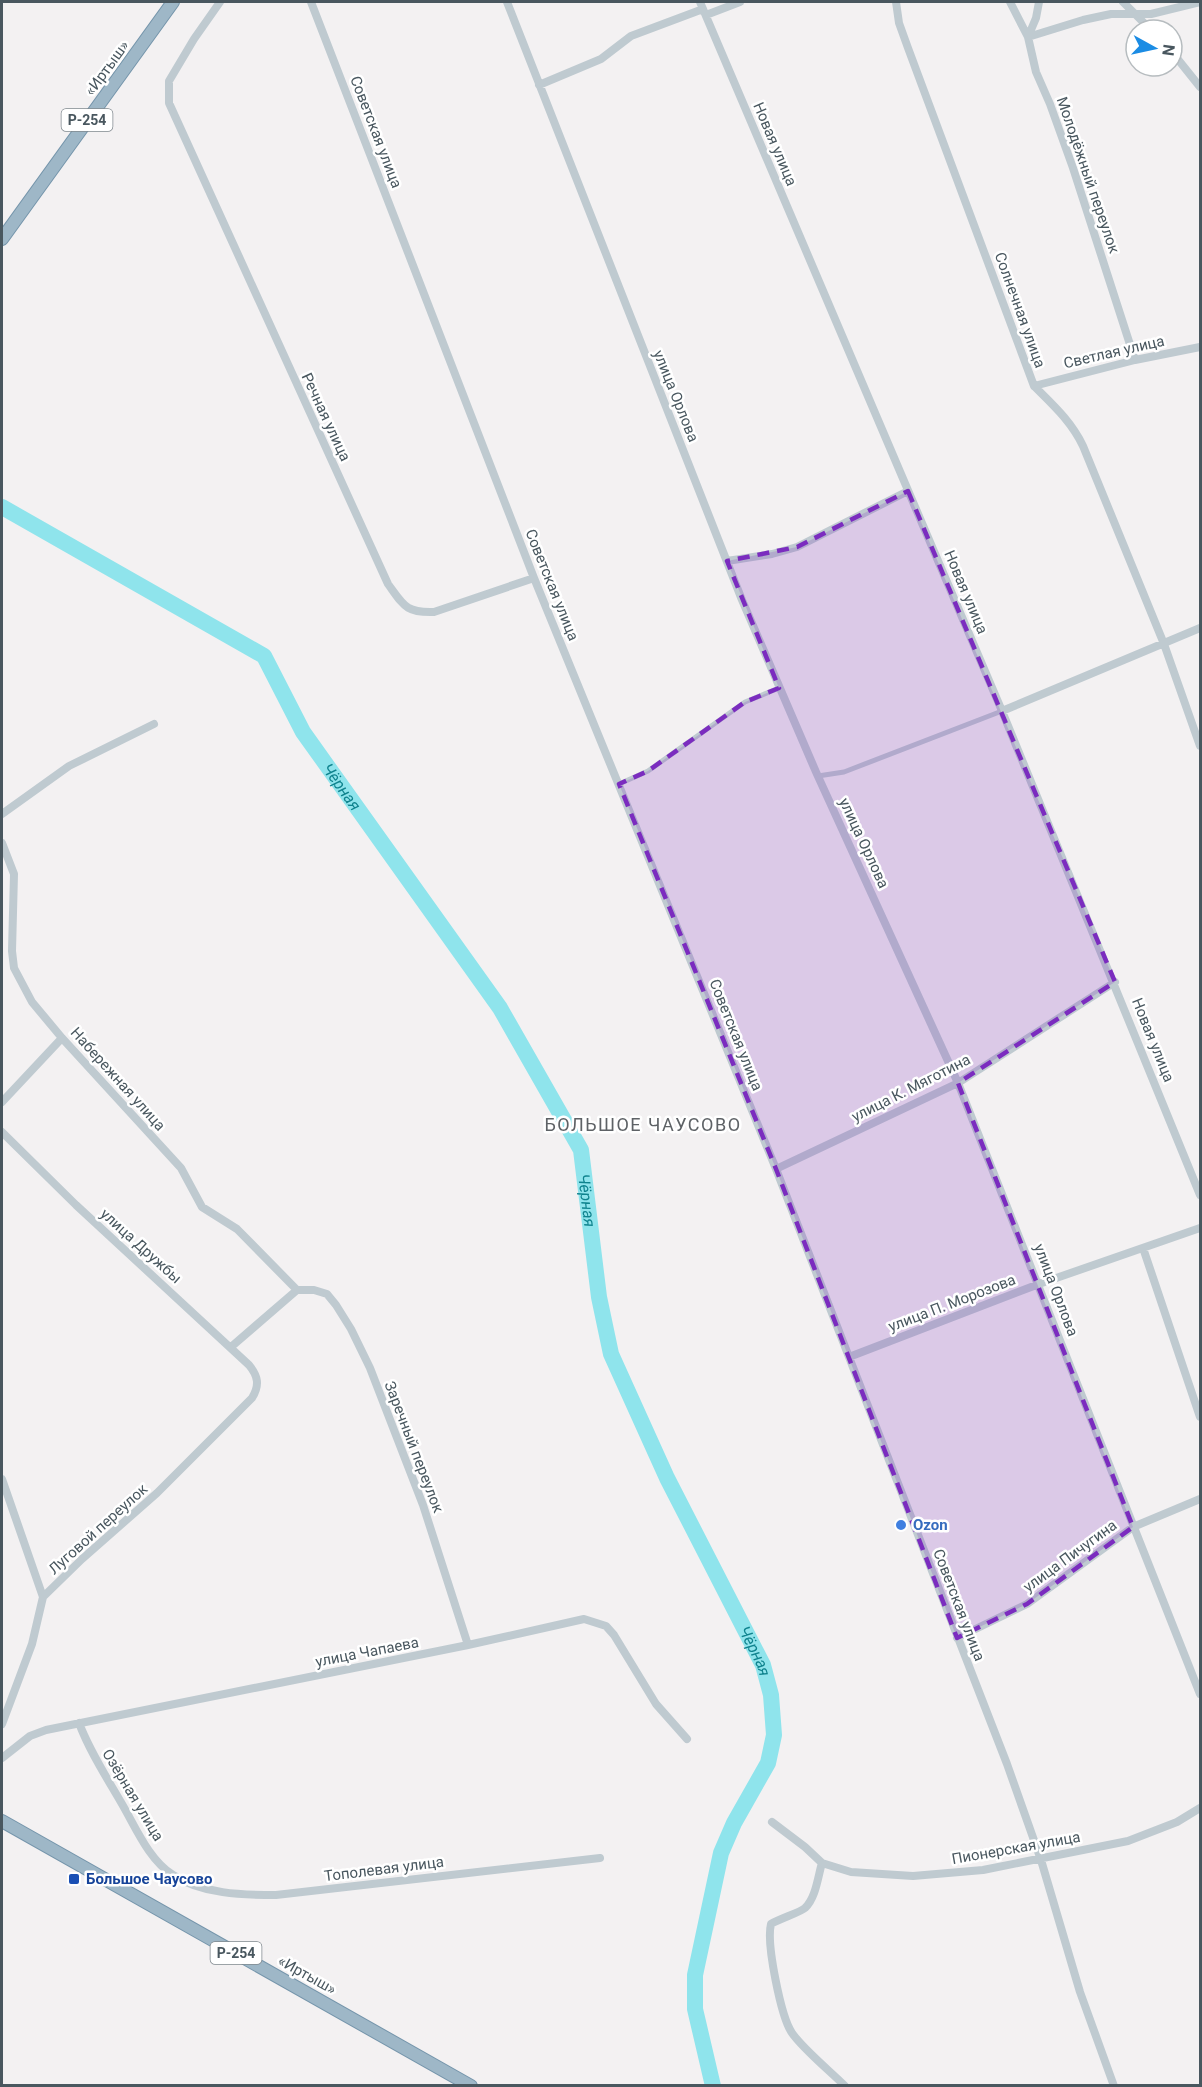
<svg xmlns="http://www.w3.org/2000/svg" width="1202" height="2087" font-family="Roboto,sans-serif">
<rect width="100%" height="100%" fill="#f3f1f2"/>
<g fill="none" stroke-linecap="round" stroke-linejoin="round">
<path stroke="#8fe4ec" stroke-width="16" id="s1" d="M2 507 264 656 303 732 500 1008 581 1150 599 1297 611 1354 667 1478 763 1665 771 1695 774 1735 768 1763 734 1823 721 1853 695 1975V2009L713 2086"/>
<g stroke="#7595ab" stroke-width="14">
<path id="trunk" d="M2 239 173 2
M2 1821 471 2086"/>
</g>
<path stroke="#bfcad0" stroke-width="5" d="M818 776 844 772 1002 711
M619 784 648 771 745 702 779 688"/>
<path stroke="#bfcad0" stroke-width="8" d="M220 2 194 39 169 81V103L388 584C404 606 406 613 434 612L534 578
M311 2 534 578 776 1169 1007 1764 1041 1860 1080 1992 1114 2086
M507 2 742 600 816 772 958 1083 1200 1694
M700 2 1002 711 1200 1195
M896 2 899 23 908 48 1034 386C1053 405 1071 421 1083 446L1164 644 1200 746
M1010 2 1028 37 1036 72 1050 104 1073 168 1135 360
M1123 2 1151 30
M706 15 740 2
M1028 37 1083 20 1111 14H1151L1200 2
M1028 37 1036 18 1039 2
M1172 52 1200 87
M539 85 601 59 631 36 703 9
M1034 386 1135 360 1200 347
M727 561 772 554 797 547 908 491
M1002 711 1200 628
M2 814 69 766 154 724
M2 843 14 874 12 951 14 968 32 1002 62 1038 181 1168 202 1207 237 1229 297 1290
M2 1102 62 1038
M2 1132 76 1205 249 1365C258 1376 260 1385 252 1398L157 1493 82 1559 43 1597 32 1644 2 1724
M776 1169 958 1083 1115 982
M1143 1248 1200 1417
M297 1290H314L327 1294 336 1305 351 1329 370 1368 423 1505 468 1645
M231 1347 297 1290
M849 1357 1039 1284 1200 1228
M2 1479 43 1597
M957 1638 1027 1604 1133 1527 1200 1499
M79 1723C90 1752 107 1778 122 1804 136 1828 149 1860 173 1875 202 1894 242 1895 276 1895L600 1858
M2 1758 30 1736 46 1730 468 1645 584 1619 606 1626 614 1635 656 1704 687 1739
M772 1822 805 1847 822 1863 851 1872 913 1876 983 1870 1128 1841 1177 1822 1200 1808
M822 1863C818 1876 816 1898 805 1908 801 1912 779 1919 771 1924 766 1943 781 2017 792 2033 803 2049 830 2071 845 2086"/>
<use href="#trunk" stroke="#9eb7c7" stroke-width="12"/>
</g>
<path fill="#7b2cbf" fill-opacity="0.2" stroke="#7b2cbf" stroke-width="4.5" stroke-dasharray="12 8" stroke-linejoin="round" d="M908 491 1115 982 958 1083 1133 1527 1027 1604 957 1638 776 1169 619 784 648 771 745 702 779 688 727 561 797 547Z"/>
<circle fill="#3f7fe0" stroke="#fff" stroke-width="2" cx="901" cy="1525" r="6"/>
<rect fill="#1a4fb4" stroke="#fff" stroke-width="2" x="68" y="1873" width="12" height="12" rx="3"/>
<g text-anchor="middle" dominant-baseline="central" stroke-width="5" stroke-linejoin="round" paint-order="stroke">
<g fill="#fff" stroke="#80898f" stroke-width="1.5">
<rect x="61.5" y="109" width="51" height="22" rx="4.5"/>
<rect x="210.5" y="1942" width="51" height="22" rx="4.5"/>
</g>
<g font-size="14" font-weight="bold" fill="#49575f">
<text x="87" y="120">Р-254</text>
<text x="236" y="1953">Р-254</text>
</g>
<g font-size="15" fill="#49575f" stroke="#fff">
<text transform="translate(107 68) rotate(-54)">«Иртыш»</text>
<text transform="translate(376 132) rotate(69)">Советская улица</text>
<text transform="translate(775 144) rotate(67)">Новая улица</text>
<text transform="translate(1088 175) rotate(71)">Молодёжный переулок</text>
<text transform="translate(1020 310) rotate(70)">Солнечная улица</text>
<text transform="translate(1114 352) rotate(-13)">Светлая улица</text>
<text transform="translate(676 396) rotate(68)">улица Орлова</text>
<text transform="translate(326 417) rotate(65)">Речная улица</text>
<text transform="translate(552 585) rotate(68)">Советская улица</text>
<text transform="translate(966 592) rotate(67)">Новая улица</text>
<text transform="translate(864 843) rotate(65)">улица Орлова</text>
<text transform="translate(736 1035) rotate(68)">Советская улица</text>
<text transform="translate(1153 1040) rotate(68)">Новая улица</text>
<text transform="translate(118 1079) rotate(48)">Набережная улица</text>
<text transform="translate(911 1088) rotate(-27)">улица К. Мяготина</text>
<text transform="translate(141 1246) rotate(42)">улица Дружбы</text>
<text transform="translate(1056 1290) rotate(69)">улица Орлова</text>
<text transform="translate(952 1303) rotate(-21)">улица П. Морозова</text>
<text transform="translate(414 1447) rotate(69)">Заречный переулок</text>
<text transform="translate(98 1529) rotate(-42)">Луговой переулок</text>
<text transform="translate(1070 1556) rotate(-36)">улица Пичугина</text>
<text transform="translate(959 1605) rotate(69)">Советская улица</text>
<text transform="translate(367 1652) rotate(-11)">улица Чапаева</text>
<text transform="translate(133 1795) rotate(59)">Озёрная улица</text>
<text transform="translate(1016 1848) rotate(-10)">Пионерская улица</text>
<text transform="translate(384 1869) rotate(-7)">Тополевая улица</text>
<text transform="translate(307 1975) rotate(29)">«Иртыш»</text>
</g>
<g font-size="15" font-weight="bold" fill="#366cbe" stroke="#fff" text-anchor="start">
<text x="913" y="1525">Ozon</text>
</g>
<g font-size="15" font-weight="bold" fill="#164399" stroke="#fff" text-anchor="start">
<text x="86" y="1879">Большое Чаусово</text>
</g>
<g font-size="16" font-style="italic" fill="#0f838e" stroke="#fff">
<text stroke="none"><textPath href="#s1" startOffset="454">Чёрная</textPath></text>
<text stroke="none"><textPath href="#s1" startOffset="940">Чёрная</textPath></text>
<text stroke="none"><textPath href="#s1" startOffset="1426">Чёрная</textPath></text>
</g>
<g font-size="18" letter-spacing="1.5" fill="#5e6266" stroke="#fff">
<text x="643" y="1124">БОЛЬШОЕ ЧАУСОВО</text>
</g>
</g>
<rect width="1202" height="2087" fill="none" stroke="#49575f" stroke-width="6"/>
<g transform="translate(1154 48) rotate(98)"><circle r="28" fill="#ffffff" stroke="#b6bcbf" stroke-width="1.5"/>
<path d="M0-4.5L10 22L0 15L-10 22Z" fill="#1b8ce4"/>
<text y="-9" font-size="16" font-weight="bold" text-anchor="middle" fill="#49575f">N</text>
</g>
</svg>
